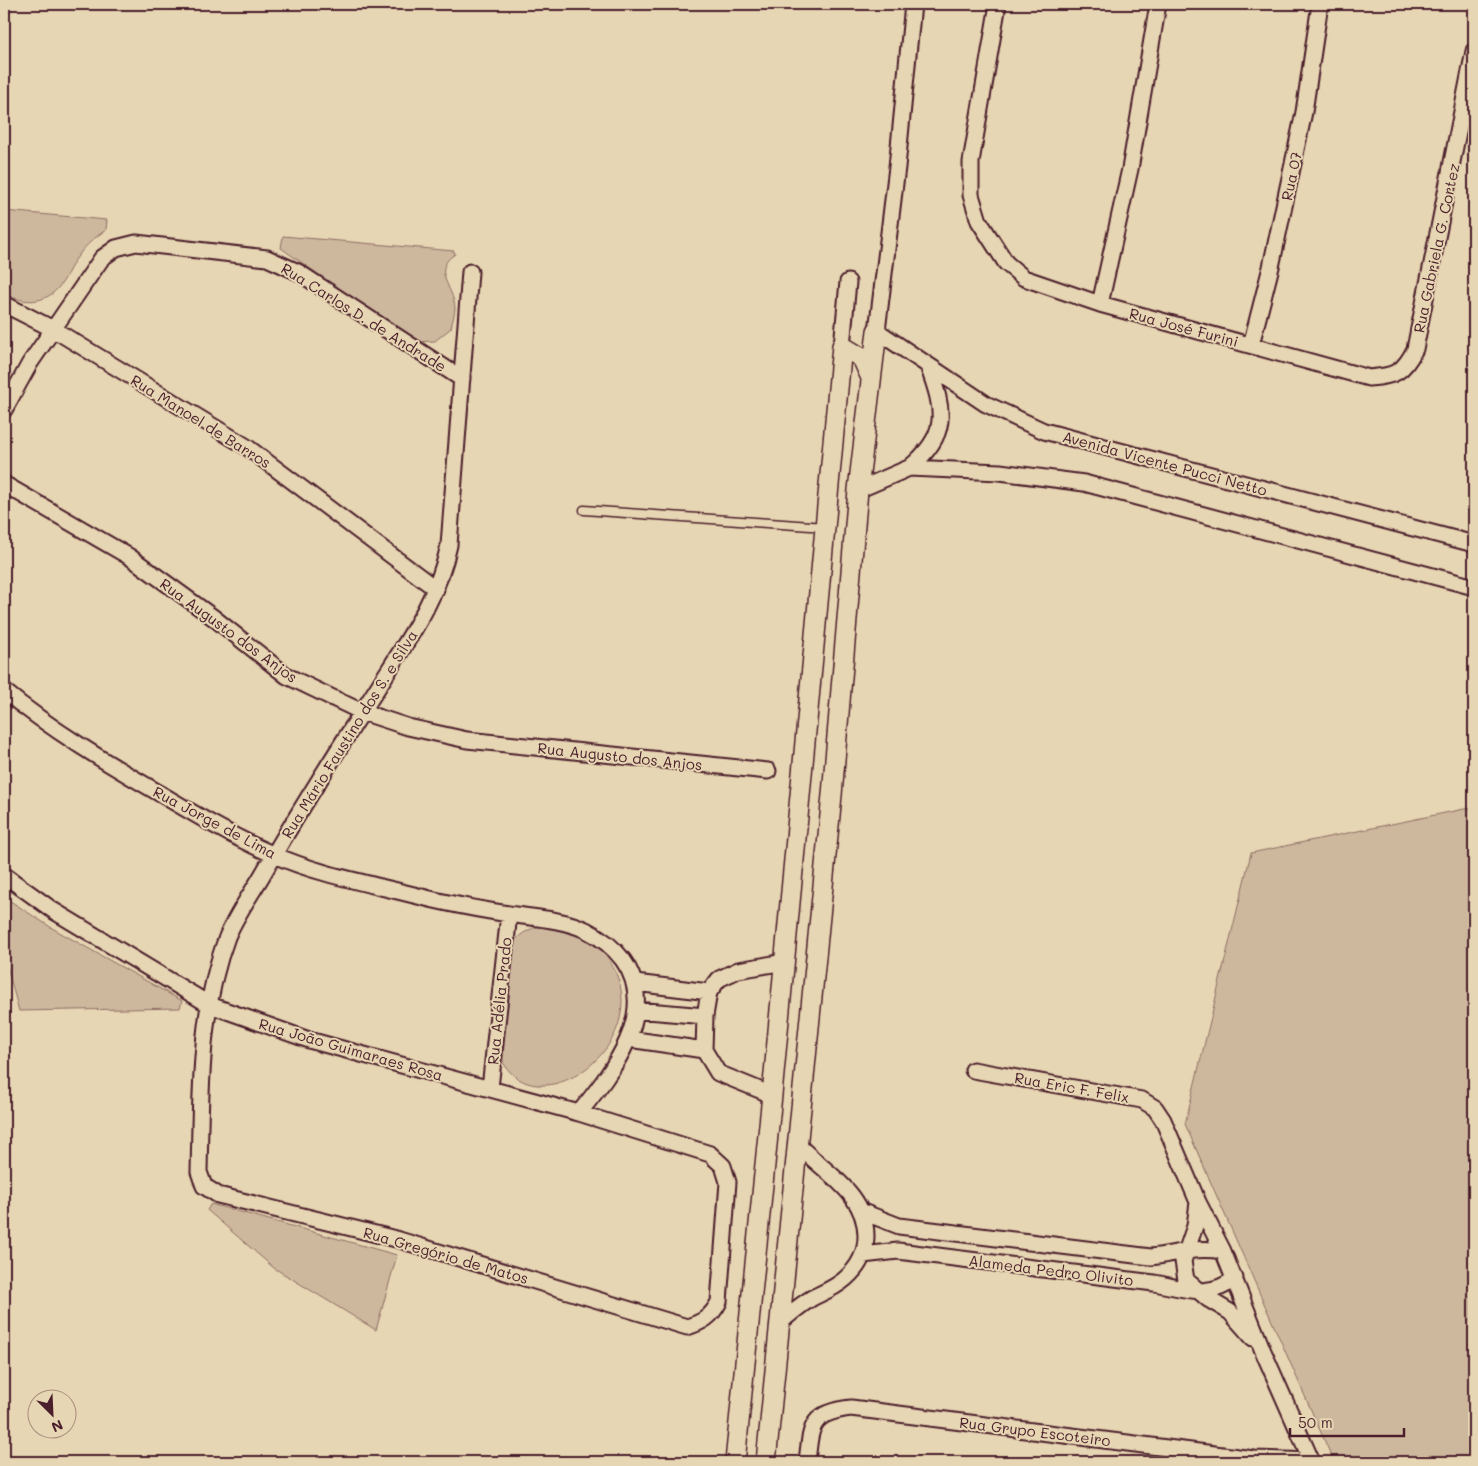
<svg xmlns="http://www.w3.org/2000/svg" width="1478" height="1466" font-family="Mali,sans-serif">
<rect width="100%" height="100%" fill="#e7d6b3"/>
<filter id="ink" filterUnits="userSpaceOnUse"><feTurbulence type="fractalNoise" baseFrequency=".02" numOctaves="2"/><feDisplacementMap in="SourceGraphic" scale="10" xChannelSelector="R" yChannelSelector="G"/><feConvolveMatrix kernelMatrix="1 2 1 2 8 2 1 2 1" color-interpolation-filters="sRGB"/></filter>
<g filter="url(#ink)">
<path fill="#ceb89d" stroke="#8c6c64" d="M4 211 107 220 106 230C95 237 86 245 78 256 70 266 66 280 57 289 43 305 20 303 4 293Z
M283 236 454 251 455 254C430 270 454 287 455 308 455 314 452 322 451 328L435 341 414 342 281 248Z
M1474 807V1462H1334L1185 1124 1251 853Z
M4 897 52 928 182 1001 180 1008 19 1011 4 955Z
M550 923C562 928 580 931 590 938 601 946 609 959 615 971 651 1048 538 1125 503 1062L510 945C522 932 532 927 550 923Z
M211 1204 397 1255 376 1330 274 1268 207 1210Z"/>
<g fill="none" stroke-linecap="round" stroke-linejoin="round">
<g stroke="#4a1f2b" stroke-width="11">
<path id="service" d="M584 510 825 527"/>
</g>
<g stroke="#4a1f2b" stroke-width="19">
<path id="minor" d="M913 4 897 167 877 331 986 404 1044 431 1474 544
M998 4 971 162V195L979 221 1006 263 1024 278 1100 304 1369 378C1395 376 1403 373 1415 349L1474 51
M4 304 53 329 247 447 436 589
M1100 304 1130 169 1158 4
M1251 345 1271 267 1304 112 1320 4
M842 346 848 282
M4 410 30 363 102 258 116 248 136 243 267 258 298 272 462 379
M909 468C949 435 945 412 928 366
M4 484 130 557 214 618 287 676 362 712 408 727 467 740 768 771
M858 490 909 468 1000 472 1084 483 1474 587
M4 691C52 730 105 762 159 793 196 815 233 837 272 854 316 874 371 884 418 896 449 904 482 910 515 915 538 918 565 920 586 930 600 937 614 948 623 960 660 1012 612 1072 579 1113
M4 875 54 911 210 1005 309 1040 579 1113 710 1154 723 1166 728 1182 719 1302C711 1317 703 1322 687 1327L396 1239 218 1195 204 1186 199 1172C201 1094 199 1011 227 937 236 915 252 893 264 872 302 805 344 741 385 676 412 634 439 594 449 545L470 272
M635 983 709 992
M636 1010 705 1016
M629 1039 704 1050
M973 1070 1142 1100 1155 1108 1163 1120 1198 1202 1223 1251 1263 1351 1312 1462
M490 1088 509 914
M772 1095 718 1073 704 1050 705 1016 709 992 719 979 738 970 785 962
M1198 1202 1195 1226 1183 1261 1186 1280 1208 1299 1230 1312 1253 1338
M863 1212 899 1226 1151 1257C1178 1254 1194 1246 1223 1251
M863 1255 898 1251 1154 1283C1184 1288 1210 1300 1235 1278
M779 1323C789 1315 800 1305 812 1298 824 1292 835 1288 845 1279 858 1268 866 1253 866 1236 866 1193 825 1173 798 1145
M807 1462C811 1426 810 1413 851 1408L1254 1459 1312 1461"/>
</g>
<g stroke="#4a1f2b" stroke-width="22">
<path id="tertiary" d="M842 346 862 358 871 378
M735 1462 772 1095 842 346
M766 1462 832 795 858 490 877 331"/>
</g>
<use href="#service" stroke="#e7d6b3" stroke-width="8"/>
<use href="#minor" stroke="#e7d6b3" stroke-width="15"/>
<use href="#tertiary" stroke="#e7d6b3" stroke-width="19"/>
</g>
</g>
<g text-anchor="middle" dominant-baseline="central" stroke-width="4" stroke-linejoin="round" paint-order="stroke">
<g font-size="15" fill="#4a1f2b" stroke="#e7d6b3">
<text transform="translate(1291 176) rotate(-78)">Rua 07</text>
<text transform="translate(1436 248) rotate(-78)">Rua Gabriela G. Cortez</text>
<text transform="translate(364 317) rotate(32)">Rua Carlos D. de Andrade</text>
<text transform="translate(1184 327) rotate(15)">Rua José Furini</text>
<text transform="translate(201 421) rotate(32)">Rua Manoel de Barros</text>
<text transform="translate(1165 463) rotate(15)">Avenida Vicente Pucci Netto</text>
<text transform="translate(229 630) rotate(36)">Rua Augusto dos Anjos</text>
<text transform="translate(349 734) rotate(-58)">Rua Mário Faustino dos S. e Silva</text>
<text transform="translate(620 756) rotate(6)">Rua Augusto dos Anjos</text>
<text transform="translate(215 822) rotate(28)">Rua Jorge de Lima</text>
<text transform="translate(499 1001) rotate(-84)">Rua Adélia Prado</text>
<text transform="translate(351 1049) rotate(16)">Rua João Guimaraes Rosa</text>
<text transform="translate(1072 1087) rotate(10)">Rua Eric F. Felix</text>
<text transform="translate(446 1255) rotate(16)">Rua Gregório de Matos</text>
<text transform="translate(1051 1270) rotate(7)">Alameda Pedro Olivito</text>
<text transform="translate(1035 1431) rotate(7)">Rua Grupo Escoteiro</text>
</g>
</g>
<rect width="1478" height="1466" fill="none" stroke="#e7d6b3" stroke-width="20"/>
<rect x="10" y="10" width="1458" height="1446" fill="none" stroke="#4a1f2b" stroke-width="2" filter="url(#ink)"/>
<g transform="translate(52 1414) rotate(156)"><circle r="24" fill="#e7d6b3" stroke="#a88d7d"/>
<path d="M0-4L9 19L0 12L-9 19Z" fill="#4a1f2b"/>
<text y="-8" font-size="14" font-weight="bold" text-anchor="middle" fill="#4a1f2b">N</text>
</g>
<path d="M1290 1428v8h114v-8" fill="none" stroke="#4a1f2b" stroke-width="2.5"/>
<text x="1298" y="1428" font-size="15" fill="#4a1f2b" stroke="#e7d6b3" stroke-width="4" paint-order="stroke">50 m</text>
</svg>
